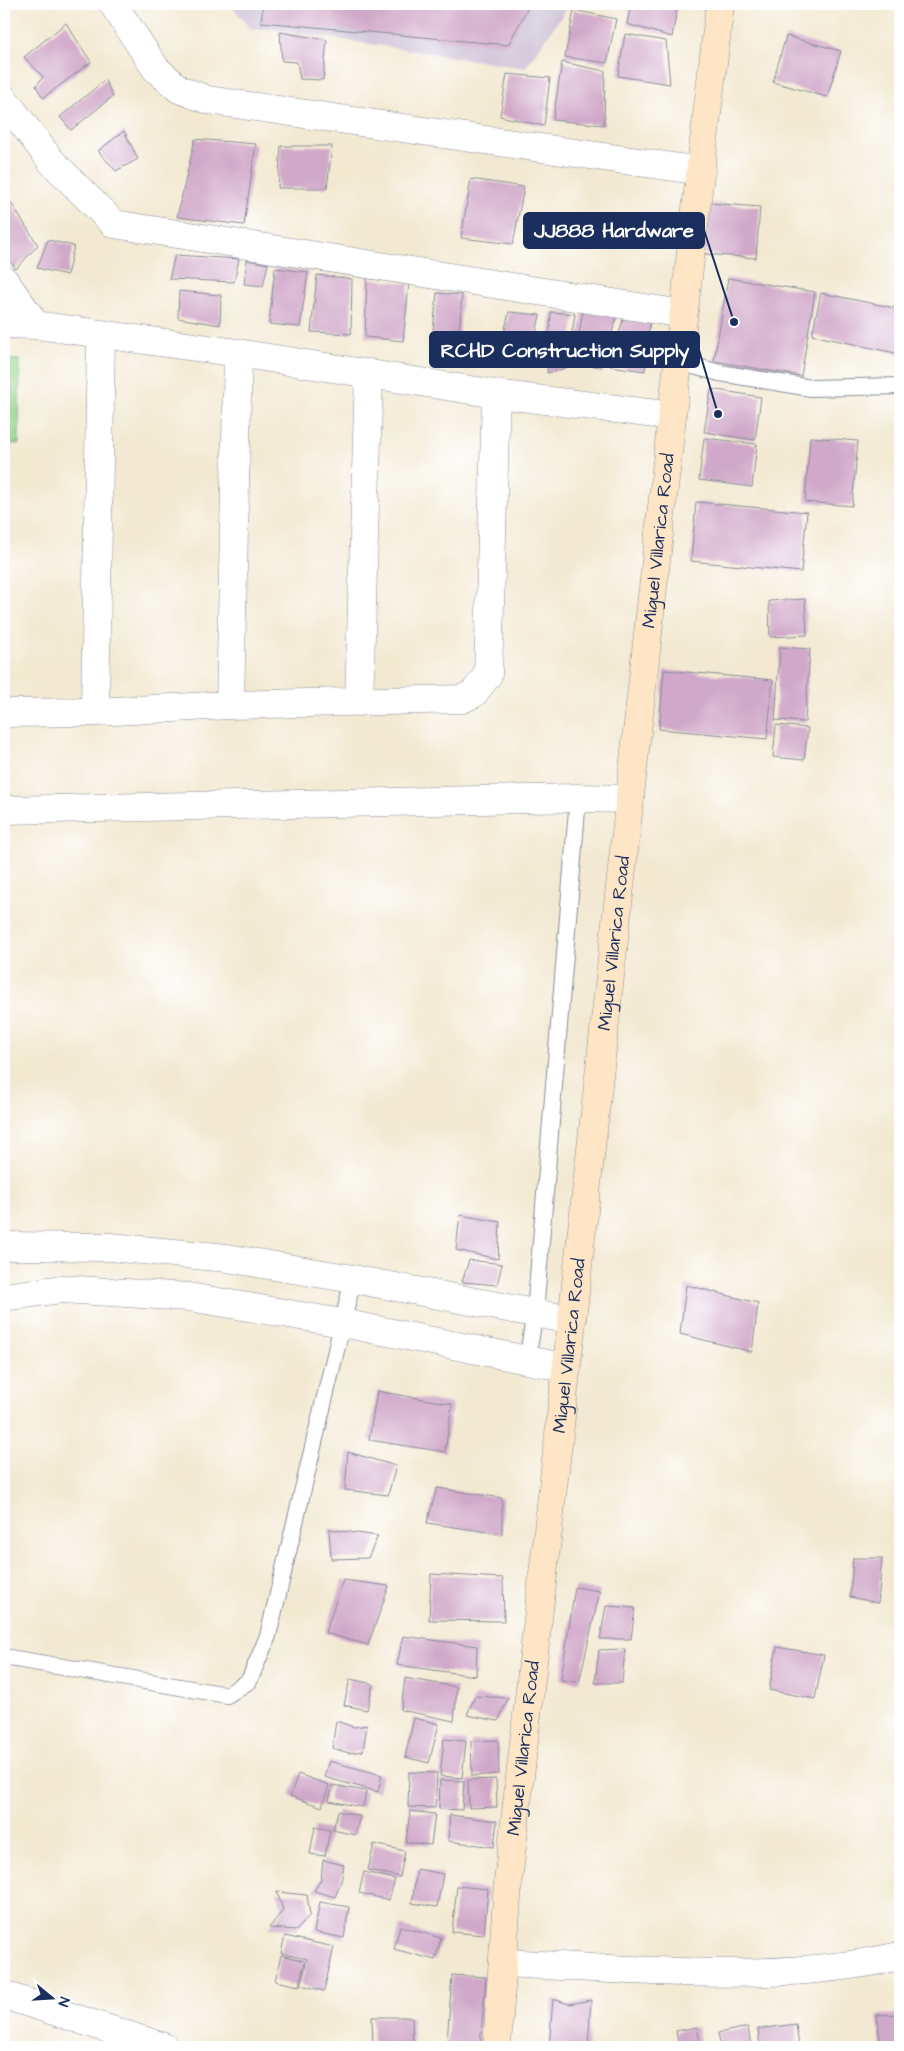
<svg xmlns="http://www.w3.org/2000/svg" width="904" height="2051" font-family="'Architects Daughter',sans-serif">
<rect width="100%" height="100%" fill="#fff"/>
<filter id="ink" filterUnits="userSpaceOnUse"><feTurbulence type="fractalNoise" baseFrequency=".02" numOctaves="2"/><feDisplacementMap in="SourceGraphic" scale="10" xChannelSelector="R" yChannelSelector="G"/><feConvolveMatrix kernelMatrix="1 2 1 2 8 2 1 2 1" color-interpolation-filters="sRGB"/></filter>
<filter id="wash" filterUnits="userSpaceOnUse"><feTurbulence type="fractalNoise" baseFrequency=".0096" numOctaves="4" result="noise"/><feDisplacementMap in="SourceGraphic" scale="20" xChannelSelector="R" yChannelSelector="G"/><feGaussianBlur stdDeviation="1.12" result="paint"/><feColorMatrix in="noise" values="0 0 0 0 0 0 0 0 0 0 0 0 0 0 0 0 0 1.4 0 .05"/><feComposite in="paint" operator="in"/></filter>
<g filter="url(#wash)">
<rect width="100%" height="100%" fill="#f3e9d2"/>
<path fill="#cbbfd5" d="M230 4H570L525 68 272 29H251Z"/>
<path fill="#95d48a" stroke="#588274" d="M4 360H20L19 444 4 443Z"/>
<g id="blocks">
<path fill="#d0a8c9" d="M263 4H530L508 45 261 22Z
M631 4H678L672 37 627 24Z
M574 10 616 19 607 63 565 57Z
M66 23 91 62 43 98 36 86 43 77 24 57Z
M280 32 327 40 323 80 300 79 297 62 282 61Z
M625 34 666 41 670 84 618 76Z
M786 36 841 51 827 97 773 82Z
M562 62 605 71 604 125 553 120Z
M507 74 550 78 544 126 500 116Z
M105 80 113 96 71 130 60 117Z
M124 131 138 159 116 171 98 151Z
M195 139 256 144 244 225 177 217Z
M281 146H332L327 188H278Z
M471 179 524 187 513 244 461 238Z
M9 200 38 245 16 269 4 253V205Z
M709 203 760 207 756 258 705 254Z
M48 240 74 246 67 275 37 268Z
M175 255 239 259 234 282 169 279Z
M247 260 268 264 263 286 244 284Z
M275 268 308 272 300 327 269 324Z
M317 275 352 279 351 334 311 332Z
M367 278 409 284 403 341 365 337Z
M728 278 815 292 801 376 714 361Z
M179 291 221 295 220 325 178 318Z
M437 293 462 295 458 349H431Z
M821 293 900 309V354L812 335Z
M583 311 618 312 602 367 574 364Z
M509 312 540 315 530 360 498 358Z
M551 312 575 314 566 368 547 373Z
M623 319H650L645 371 610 366Z
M711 389 761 397 755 440 704 432Z
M810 437 858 441 852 506 805 502Z
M704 438 757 444 752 487 699 480Z
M696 502 807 512 801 572 691 561Z
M805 599 807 635 770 637 769 601Z
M780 647 810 649 805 722 775 720Z
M664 670 773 680 767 739 659 729Z
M776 725 808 728 804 760 773 757Z
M460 1215 500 1222 498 1259 456 1250Z
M469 1260 502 1264 497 1285 462 1282Z
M686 1285 758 1303 752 1352 680 1334Z
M377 1391 452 1404 445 1452 369 1440Z
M348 1452 396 1466 388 1495 345 1490Z
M437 1488 502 1498V1534L427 1523Z
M329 1529 378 1536 368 1558 331 1559Z
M853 1558H882L878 1603 850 1597Z
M431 1574 503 1578 504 1621 429 1620Z
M343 1580 389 1586 368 1645 325 1633Z
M575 1587 600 1591 579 1682 561 1680Z
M606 1606 635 1608 631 1639H600Z
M403 1636 477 1646 476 1676 397 1665Z
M777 1647 824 1655 815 1699 769 1690Z
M625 1649 622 1683H595L599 1650Z
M405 1678 457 1687 454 1721 401 1710Z
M350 1679 373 1684 367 1710 344 1705Z
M475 1696 508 1698 498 1721 467 1715Z
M414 1718 439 1724 429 1763 405 1757Z
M336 1721 354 1727 367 1725 363 1751 349 1753 332 1748Z
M444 1739 466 1741 462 1778 440 1776Z
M498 1740 499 1774 472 1776 471 1741Z
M329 1761 382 1775 378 1792 324 1777Z
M409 1772 437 1773 435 1808 408 1807Z
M298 1774 329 1785 322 1807 290 1796Z
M496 1779 497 1807 469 1808 468 1780Z
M440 1780 464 1781 462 1810 439 1809Z
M332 1785 366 1791 363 1807 329 1801Z
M338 1811 360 1816 355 1835 333 1830Z
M410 1811 435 1814 431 1845 406 1842Z
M450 1815 497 1821 494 1847 448 1841Z
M315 1827 330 1830 325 1856 310 1854Z
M374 1844 405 1851 400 1877 368 1870Z
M323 1860 344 1865 341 1882 335 1897 314 1891 321 1879Z
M417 1869 443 1874 437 1907 412 1903Z
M364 1872 395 1879 389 1900 359 1893Z
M457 1886 488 1889 484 1935 452 1932Z
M277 1892 307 1895 310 1915 297 1930 269 1928 283 1910Z
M320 1902 349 1907 344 1938 314 1932Z
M400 1926 441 1938 435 1960 394 1949Z
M285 1936 334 1947 324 1991 301 1985 307 1959 281 1953Z
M281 1955 305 1961 299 1986 275 1981Z
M452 1975 486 1977 480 2046 447 2043Z
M553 1999 569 2004 591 2000 588 2047H549Z
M900 2014V2047H881L877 2015Z
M372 2017H412L413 2047H373Z
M796 2024 799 2047H760L758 2029Z
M697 2027 701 2047H679L676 2031Z
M748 2027 751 2047H721L718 2033Z"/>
</g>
</g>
<g filter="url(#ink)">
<use href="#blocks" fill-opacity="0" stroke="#878c98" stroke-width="1"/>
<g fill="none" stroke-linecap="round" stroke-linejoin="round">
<g stroke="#878c98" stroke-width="18">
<path id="service" d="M678 362 720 373 811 388 900 386
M527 1360 535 1313 578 798
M4 1657 227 1695 249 1681 268 1636 353 1279"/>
</g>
<g stroke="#878c98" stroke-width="29">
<path id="minor" d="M113 4 156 69 179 89 208 100 701 171
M4 99 52 162 114 224 683 314
M4 280 36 325
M4 324 36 325 238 353 496 394 672 416
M359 702 369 373
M230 705 238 353
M95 712 230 705 462 699 473 694 488 675 496 394
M4 713 95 712 101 334
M4 810 578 798 630 799
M4 1246 110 1247 227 1258 353 1279 572 1320
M4 1297 62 1289 189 1297 342 1323 567 1368
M503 1963C632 1969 773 1985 900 1956
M4 1995 164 2047"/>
</g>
<g stroke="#878c98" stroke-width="29">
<g id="secondary">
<path id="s1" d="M497 2047 508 1882 572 1320 678 362 720 4"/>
</g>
</g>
<use href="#service" stroke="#fff" stroke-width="16"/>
<use href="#minor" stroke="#fff" stroke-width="28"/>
<use href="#secondary" stroke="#fee5c5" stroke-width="28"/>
</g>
</g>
<g text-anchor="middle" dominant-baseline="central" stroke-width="4.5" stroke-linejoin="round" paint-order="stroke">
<g font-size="19" fill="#1b2f5e" stroke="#fff">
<text stroke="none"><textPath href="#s1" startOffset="1515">Miguel Villarica Road</textPath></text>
<text stroke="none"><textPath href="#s1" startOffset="1110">Miguel Villarica Road</textPath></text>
<text stroke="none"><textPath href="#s1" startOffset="705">Miguel Villarica Road</textPath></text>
<text stroke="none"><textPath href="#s1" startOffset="300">Miguel Villarica Road</textPath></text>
</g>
</g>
<path fill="none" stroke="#1b2f5e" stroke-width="2" d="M734 322L704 230M718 414L699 350"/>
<g fill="#1b2f5e" stroke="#fff" stroke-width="2">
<circle cx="734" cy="322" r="5"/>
<circle cx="718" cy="414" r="5"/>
</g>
<g fill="#1b2f5e" stroke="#1b2f5e" stroke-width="2">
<rect x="524" y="213" width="180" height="35" rx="5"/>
<rect x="430" y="332" width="269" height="35" rx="5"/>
</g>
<g font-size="20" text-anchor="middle" font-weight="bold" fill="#fff">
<text x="614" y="237">JJ888 Hardware</text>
<text x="565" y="357">RCHD Construction Supply</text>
</g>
<rect width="904" height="2051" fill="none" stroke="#fff" stroke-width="20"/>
<g transform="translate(52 1998) rotate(108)" stroke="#ffffff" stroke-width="4" paint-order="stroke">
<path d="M0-4L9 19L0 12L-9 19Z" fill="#1b2f5e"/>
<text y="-8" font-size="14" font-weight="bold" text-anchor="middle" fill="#1b2f5e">N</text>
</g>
</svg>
